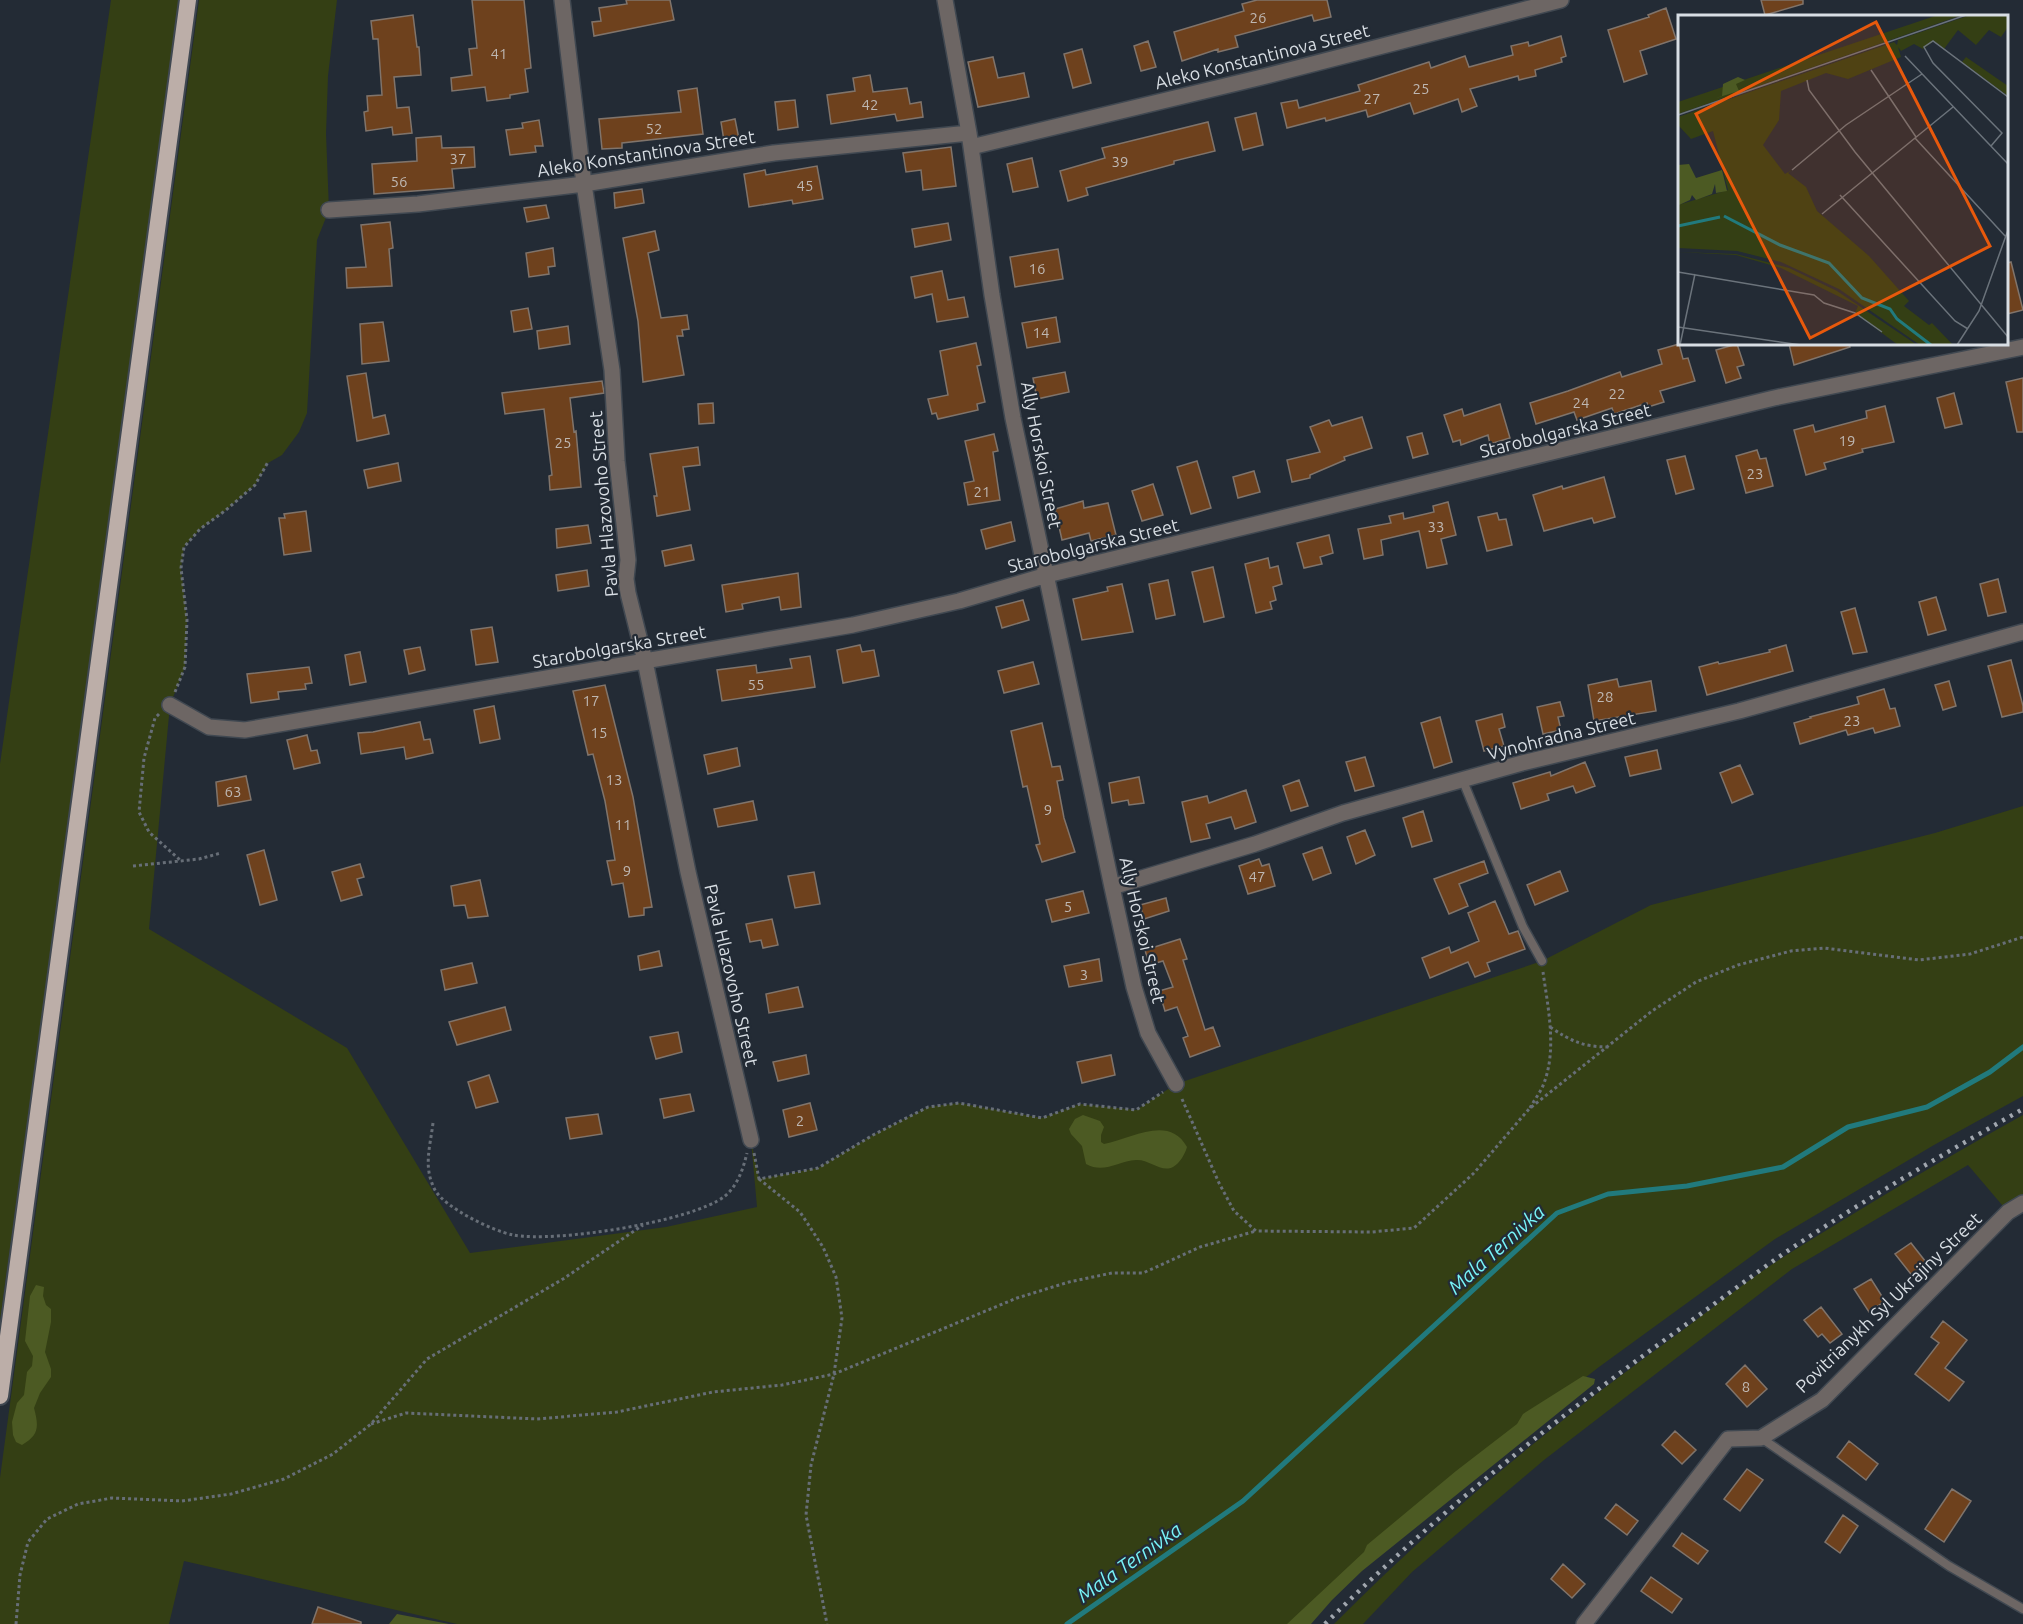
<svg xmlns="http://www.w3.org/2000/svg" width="2023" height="1624" font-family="Ubuntu,sans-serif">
<rect width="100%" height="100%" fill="#232b35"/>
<path fill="#343f14" d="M111 0H181L0 1321V764Z
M199 0H337L328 76 326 134 329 210 317 240 307 413 299 432 282 455 268 463 255 485 226 510 200 529 184 547 181 568 187 620 185 667 170 705 149 929 347 1048 470 1253 666 1227 757 1207 751 1140 759 1179 818 1168 873 1135 928 1107 959 1103 1042 1118 1080 1104 1136 1110 1176 1084 1542 961 1651 905 1935 833 2023 806V1096L1934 1145 1775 1239 1599 1367 1427 1501 1298 1624H457L184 1561 169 1624H0V1478Z
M2023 1115V1203L2008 1212 1968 1165 1792 1269 1544 1460 1412 1572 1363 1624H1334C1440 1517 1556 1421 1679 1333 1714 1307 1749 1279 1785 1256 1863 1207 1942 1160 2023 1115Z"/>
<path fill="#4c5a23" d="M1083 1115 1100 1121 1104 1127 1101 1135V1142L1104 1144C1131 1139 1169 1114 1187 1147 1185 1154 1180 1163 1173 1167 1161 1173 1149 1159 1136 1160 1118 1161 1104 1174 1086 1164L1082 1146 1071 1134 1069 1129 1075 1119Z
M36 1285 44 1287 43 1296 46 1305 51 1309V1322L45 1352 51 1369V1377L40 1393 34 1408C39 1427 39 1435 22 1445L16 1442 13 1435 12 1422 17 1403 24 1395 27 1372 32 1366 33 1356 25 1341 30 1296Z
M1583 1376 1595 1379 1594 1384 1362 1571 1332 1600 1311 1624H1287L1364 1552 1367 1545 1456 1471 1517 1424 1523 1414Z
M397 1614 449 1624H389Z"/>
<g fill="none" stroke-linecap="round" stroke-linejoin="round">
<path stroke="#217a7d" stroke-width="5" d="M1067 1624 1243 1501 1557 1213 1608 1194 1687 1186 1783 1167 1848 1127 1927 1107 1990 1072 2023 1047"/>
</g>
<path fill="#6e411d" stroke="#80746b" stroke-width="1.5" d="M472 0H524L531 68 525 69 528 92 510 95V98L487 101 485 87 452 91 451 78 472 75 469 49 477 48Z
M626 0H670L674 20 594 36 592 22 601 21 599 8 627 4Z
M1257 0H1327L1331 17 1314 21 1312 15 1235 36 1238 47 1218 52V49L1182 61 1174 32 1244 11 1242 4Z
M1761 0H1803V4L1765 15Z
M1666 8 1676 39 1640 51 1647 74 1624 82 1608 30 1649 17 1648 15Z
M413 15 417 47H419L421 75 394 77 397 108 409 107 412 133 393 135 392 127 366 131 364 112 368 111 367 96 382 95 378 39H373L371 21Z
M1561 36 1566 56 1561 58 1562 62 1535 70 1536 76 1519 80 1518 76 1470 89 1477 106 1462 112 1458 99 1414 114 1410 103 1368 117 1366 110 1326 121 1325 118 1287 128 1281 103 1297 100 1299 108 1360 91 1358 85 1429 62 1431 68 1465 56 1469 67 1513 55 1511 46 1528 42 1529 46Z
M1148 41 1156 67 1141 71 1134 46Z
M1082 49 1091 83 1073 88 1064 54Z
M993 57 998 78 1024 73 1029 97 978 107 968 62Z
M870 75 873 92 907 88 910 104 921 102 923 117 897 121 895 114 831 124 827 95 855 91 853 78Z
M697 88 703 134 622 143V148L602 149 599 119 681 112 678 91Z
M795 100 798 127 778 130 775 102Z
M1256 113 1263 145 1243 150 1235 118Z
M735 119 739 139 724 141 721 122Z
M539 120 543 146H535L536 152 510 155 506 130 523 128 522 123Z
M1208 122 1215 151 1174 161V164L1086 188 1088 195 1068 201 1060 171 1105 158 1102 148Z
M441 136 442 148 474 147 475 167 452 169 454 188 374 194 372 164 417 161 416 138Z
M951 147 956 186 923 190 921 170 906 172 903 153Z
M1032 158 1038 187 1013 192 1007 164Z
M817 166 823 199 793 204 792 200 749 207 744 174 765 170 766 175Z
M642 189 644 203 615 208 614 193Z
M546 205 549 218 527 222 524 208Z
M390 222 393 248 389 249 392 286 347 288 346 268 366 267 361 225Z
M948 223 951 240 915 247 912 229Z
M655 231 659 250 648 253 661 318 687 315 689 329 682 330 683 336H677L684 375 643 382 638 321 623 238Z
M553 248 555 266 548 267 549 274 529 277 526 253Z
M1058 249 1063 279 1015 287 1010 257Z
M2011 262 2023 310 2007 314V263Z
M942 271 948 300 964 297 968 317 937 322 932 294 915 298 911 277Z
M528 308 532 329 514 332 511 311Z
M1056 317 1060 342 1027 348 1022 323Z
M383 322 389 361 362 364 360 324Z
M568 326 570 344 539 349 537 331Z
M976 343 981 365 977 366 985 402 977 404 978 410 938 419 936 413 932 414 928 399 948 395 940 351Z
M1679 344 1683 359 1688 358 1695 381 1660 391 1664 402 1648 407 1647 403 1614 414 1612 408 1577 420 1574 412 1536 424 1530 403 1568 391 1620 372 1622 377 1662 364 1658 350Z
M1737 344 1744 365 1737 367 1741 378 1726 383 1716 350Z
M1789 344H1849L1850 347 1794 365Z
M1065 372 1069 392 1037 399 1033 378Z
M366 373 373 418 385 415 389 434 357 441 347 376Z
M2023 378V432H2017L2006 382Z
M602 381 604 393 570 398 574 432 576 431 581 487 550 490 549 476 552 475 544 409 505 414 502 393Z
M1954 393 1962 424 1945 428 1937 398Z
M713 403 714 423 699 424 698 404Z
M1500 404 1510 438 1490 444 1488 435 1461 445 1460 440 1453 442 1444 415 1462 409 1464 416Z
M1885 406 1894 442 1862 449 1863 452 1824 463 1826 469 1806 475 1794 430 1813 425 1815 432 1833 427 1867 418 1866 411Z
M1362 417 1372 448 1344 457 1345 460 1310 475V478L1292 482 1287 460 1320 452 1310 427 1329 420 1332 426Z
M1422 433 1428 454 1413 458 1407 437Z
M994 434 998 451 993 452 1000 500 968 505 964 483 974 481 965 441Z
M698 447 700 465 683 467 690 510 657 516 654 496H657L650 454Z
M1757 450 1760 459 1766 458 1773 486 1746 493 1736 456Z
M1685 456 1694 489 1676 494 1667 460Z
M1197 461 1211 508 1191 514 1177 467Z
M398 463 401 481 368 488 364 470Z
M1254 471 1260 492 1238 498 1233 477Z
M1604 477 1615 517 1594 523 1592 518 1544 531 1533 495 1562 486 1563 489Z
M1153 484 1163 515 1142 521 1132 491Z
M1083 501 1084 508 1108 503 1116 535 1091 541 1089 533 1062 540 1055 509Z
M1448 502 1456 535 1441 539 1447 564 1427 568 1419 531 1381 540 1383 555 1364 559 1358 529 1391 523 1389 516 1403 513 1404 519 1434 512 1433 506Z
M306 511 311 551 284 555 279 518H285L284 514Z
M1497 513 1499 520 1506 519 1512 545 1487 551 1478 517Z
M1011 522 1015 541 986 549 981 530Z
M588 525 591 543 557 548 556 529Z
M1329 535 1333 553 1320 557 1322 564 1304 568 1297 543Z
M691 545 694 560 665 566 662 551Z
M1268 558 1270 568 1278 566 1282 584 1273 587 1276 600 1270 602 1272 609 1256 613 1245 564Z
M1213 567 1224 617 1204 622 1192 572Z
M587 570 589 586 558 591 556 575Z
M798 573 801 607 781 610 779 597 742 604 743 609 726 612 722 585Z
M1998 579 2006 612 1988 616 1980 584Z
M1168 580 1175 615 1156 619 1149 584Z
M1122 584 1133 632 1082 640 1073 599 1108 591 1107 587Z
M1936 597 1946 630 1928 635 1919 602Z
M1023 600 1029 620 1002 628 996 607Z
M1855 608 1867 652 1853 654 1841 612Z
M492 627 498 662 476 665 471 630Z
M860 645 862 652 874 650 879 676 843 683 837 650Z
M1786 645 1793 671 1707 695 1699 667 1718 662 1719 664 1770 652 1769 650Z
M420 647 425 670 409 674 404 650Z
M360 652 366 682 350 685 345 655Z
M810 656 815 687 722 701 717 670 756 665 757 673 792 668 790 659Z
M2011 660 2023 706V712L2002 717 1988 666Z
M1033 662 1039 684 1004 693 998 671Z
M309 667 312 683 305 684 306 689 278 692 279 699 251 703 247 674Z
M1617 679 1619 687 1651 681 1656 711 1594 721 1588 685Z
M1949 681 1956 706 1943 710 1935 685Z
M605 685 633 797 652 907 644 908V915L629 917 623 883 612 885 607 861 615 860 605 801 593 754 588 755 573 691Z
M1884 689 1890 709 1895 708 1900 726 1875 733 1873 728 1848 735 1846 730 1800 744 1794 723 1811 718 1810 717 1859 704 1857 697Z
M1560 702 1564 716 1558 717 1561 730 1543 734 1537 707Z
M494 706 500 739 480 743 474 710Z
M1502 714 1505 727 1499 729 1504 746 1484 751 1476 721Z
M1440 717 1452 762 1434 768 1421 723Z
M420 722 424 740 430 739 433 753 406 759 404 747 361 754 358 733 373 732Z
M1042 723 1052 767 1060 766 1063 780 1057 781 1064 818 1075 852 1042 862 1036 845 1040 844 1027 786 1023 787 1011 731Z
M307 735 311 751 317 750 320 763 294 769 287 740Z
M737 748 740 766 708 774 704 755Z
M1657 750 1661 769 1630 776 1625 757Z
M1365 757 1374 786 1355 791 1346 762Z
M1585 762 1595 786 1576 793 1573 786 1547 794 1549 800 1521 809 1513 783 1550 772 1551 776Z
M1740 765 1753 794 1732 803 1720 773Z
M246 776 251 800 218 806 216 782Z
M1139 777 1144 803 1129 805 1128 800 1112 803 1109 783Z
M1299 780 1308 806 1291 811 1283 786Z
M1246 790 1256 822 1235 829 1231 817 1206 824 1210 838 1191 842 1182 802 1207 796 1209 803Z
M753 801 757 820 718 827 714 809Z
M1423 811 1432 841 1412 847 1403 818Z
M1365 830 1375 855 1356 864 1347 837Z
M1322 847 1331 873 1313 880 1303 854Z
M264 850 277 900 260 905 247 855Z
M1259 859 1262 866 1269 864 1275 886 1248 894 1239 866Z
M1484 861 1488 873 1459 884 1468 906 1449 914 1434 879Z
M360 864 364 877 357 879 362 895 341 901 332 872Z
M1560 871 1568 891 1535 905 1527 885Z
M814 872 820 904 795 908 788 876Z
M480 880 488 916 468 918 465 905 454 906 451 886Z
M1083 891 1089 913 1052 922 1046 900Z
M1166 898 1169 911 1144 919 1140 905Z
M1495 901 1509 934 1518 931 1525 949 1487 963 1490 971 1475 977 1468 962 1430 978 1422 958 1449 947 1451 953 1479 941 1468 913Z
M772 919 778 945 763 948 761 940 750 942 746 924Z
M1180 939 1187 959 1183 960 1205 1030 1213 1027 1220 1046 1190 1057 1183 1038 1188 1036 1177 1007 1165 1011 1159 991 1173 987 1163 961 1149 965 1145 950Z
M659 951 662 966 640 970 638 956Z
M1099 959 1102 981 1069 987 1064 966Z
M472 963 477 983 445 990 441 970Z
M798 987 803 1007 769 1013 766 994Z
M505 1007 511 1030 457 1045 449 1022Z
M678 1032 682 1052 656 1059 650 1037Z
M806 1055 809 1074 778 1081 773 1062Z
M1111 1055 1115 1075 1082 1083 1077 1062Z
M489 1075 498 1102 476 1108 468 1082Z
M690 1094 694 1111 664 1118 660 1099Z
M810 1103 817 1130 789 1137 783 1110Z
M598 1114 602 1134 570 1139 566 1118Z
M1911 1243 1929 1266 1914 1278 1895 1254Z
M1871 1279 1885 1301 1869 1312 1854 1289Z
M1821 1307 1842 1334 1830 1343 1822 1334 1818 1337 1804 1320Z
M1943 1321 1967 1340 1945 1368 1964 1382 1949 1401 1915 1374 1939 1343 1931 1337Z
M1745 1365 1767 1389 1747 1407 1726 1384Z
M1675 1431 1696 1450 1682 1464 1662 1445Z
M1849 1441 1878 1464 1866 1480 1837 1457Z
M1747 1469 1763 1480 1740 1511 1724 1499Z
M1952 1489 1971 1501 1944 1542 1925 1529Z
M1616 1504 1638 1521 1627 1535 1605 1518Z
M1843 1515 1858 1526 1840 1553 1825 1542Z
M1682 1533 1708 1551 1698 1564 1673 1546Z
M1563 1564 1585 1584 1572 1598 1551 1579Z
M1651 1577 1682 1599 1672 1613 1641 1591Z
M318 1607 361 1622V1624H312Z"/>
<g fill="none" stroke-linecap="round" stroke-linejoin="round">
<g stroke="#404851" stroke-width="11">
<path id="service" d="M1463 781 1523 927 1542 961
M1761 1438 1949 1566 2023 1609"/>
</g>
<g stroke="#404851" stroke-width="18">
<path id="minor" d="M562 0 584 184 612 370 617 461 628 560 626 579 628 593 645 661 688 872 751 1140
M945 0 969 133 992 295 1013 418 1112 887 1134 987 1148 1033 1176 1084
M971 147 1258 78 1561 0
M329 210 418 204 584 184 774 153 969 133
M170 705 209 727 245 730 853 625 959 601 1047 575 1774 398 2023 347
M1112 887 1255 844 1343 813 1522 763 1739 711 2023 632
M1584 1624 1728 1439 1761 1438 1822 1400 2008 1212 2023 1203"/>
</g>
<g stroke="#404851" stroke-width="20">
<path id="trunk" d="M0 1396 188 0"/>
</g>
<path stroke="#676e77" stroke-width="3" stroke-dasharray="3 3" stroke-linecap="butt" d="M175 692 185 667 187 620 181 568 184 547 200 529 226 510 255 485 268 462
M159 714 155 718 144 758 139 812 149 832 181 861
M133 866 199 859 221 853
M1550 1027C1571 1041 1583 1047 1609 1047
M1182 1099 1219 1183 1234 1211 1256 1231 1372 1232 1414 1228 1474 1173 1529 1109 1652 1011 1696 982 1738 965 1791 951 1824 948 1919 960 1970 954 2023 937
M1530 1108C1534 1100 1541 1092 1544 1083 1557 1049 1548 1008 1543 972
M433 1123C430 1148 423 1167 435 1190 445 1208 493 1231 513 1235 554 1243 692 1222 725 1196 738 1185 743 1169 747 1153
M754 1153 759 1179 818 1168 873 1135 928 1107 959 1103 1042 1118 1080 1104 1136 1110 1163 1092
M759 1179 800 1212 823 1247 836 1277 842 1318 834 1374 811 1465 806 1515 827 1624
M371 1424 406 1413 537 1419 617 1412 713 1392 782 1385 834 1374 1017 1298 1069 1282 1112 1273H1143L1200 1247 1256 1231
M16 1624 20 1575 28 1542 47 1519 78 1504 112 1498 182 1501 231 1494 284 1479 333 1454 371 1424 427 1359 563 1279 643 1225"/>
<use href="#service" stroke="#6d6664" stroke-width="8"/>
<use href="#minor" stroke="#6d6664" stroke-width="15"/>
<use href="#trunk" stroke="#bcaea8" stroke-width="16"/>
<path stroke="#a1a7af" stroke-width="4.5" stroke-dasharray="3 6" stroke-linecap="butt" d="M1325 1624C1439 1511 1564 1412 1695 1318 1724 1297 1753 1275 1783 1254 1860 1202 1942 1155 2023 1109"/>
</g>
<g text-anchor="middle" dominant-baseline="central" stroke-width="4.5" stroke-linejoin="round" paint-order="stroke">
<g font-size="15" fill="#beb7b2">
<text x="1258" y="17">26</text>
<text x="499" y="53">41</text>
<text x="1421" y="88">25</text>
<text x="1372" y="98">27</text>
<text x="870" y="104">42</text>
<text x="654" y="128">52</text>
<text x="458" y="158">37</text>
<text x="1120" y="161">39</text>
<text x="399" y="181">56</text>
<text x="805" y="185">45</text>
<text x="1037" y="268">16</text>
<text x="1041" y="332">14</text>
<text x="1617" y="393">22</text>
<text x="1581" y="402">24</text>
<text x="1847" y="440">19</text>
<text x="563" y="442">25</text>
<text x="1755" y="473">23</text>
<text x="982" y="491">21</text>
<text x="1436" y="526">33</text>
<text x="756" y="684">55</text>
<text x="1605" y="696">28</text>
<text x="591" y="700">17</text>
<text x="1852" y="720">23</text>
<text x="599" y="732">15</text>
<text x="614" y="779">13</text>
<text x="233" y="791">63</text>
<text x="1048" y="809">9</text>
<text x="623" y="824">11</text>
<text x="627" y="870">9</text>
<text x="1257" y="876">47</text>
<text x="1068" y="906">5</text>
<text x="1084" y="974">3</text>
<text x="800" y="1120">2</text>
<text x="1746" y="1386">8</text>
</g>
<g font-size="18" fill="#d8dee4" stroke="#232b35">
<text transform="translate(1262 56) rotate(-14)">Aleko Konstantinova Street</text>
<text transform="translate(646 153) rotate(-9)">Aleko Konstantinova Street</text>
<text transform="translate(1565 430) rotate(-14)">Starobolgarska Street</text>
<text transform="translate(1042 455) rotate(79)">Ally Horskoi Street</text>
<text transform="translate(603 504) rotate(-95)">Pavla Hlazovoho Street</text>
<text transform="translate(1093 545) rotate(-14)">Starobolgarska Street</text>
<text transform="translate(619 646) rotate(-10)">Starobolgarska Street</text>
<text transform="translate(1561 735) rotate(-14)">Vynohradna Street</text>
<text transform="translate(1143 930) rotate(77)">Ally Horskoi Street</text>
<text transform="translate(732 975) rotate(77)">Pavla Hlazovoho Street</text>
<text transform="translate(1888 1302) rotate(-44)">Povitrianykh Syl Ukrajiny Street</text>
</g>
<g font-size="20" font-style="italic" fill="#78f3f8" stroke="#232b35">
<text transform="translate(1496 1249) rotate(-42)">Mala Ternivka</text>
<text transform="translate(1129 1562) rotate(-35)">Mala Ternivka</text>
</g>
</g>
<g transform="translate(1678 15)">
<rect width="330" height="330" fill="#232b35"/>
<path d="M260 0H284L0 99V87ZM292 0H330V12L323 22 311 15 298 30 280 15 266 34 256 26 245 34 236 29 223 36 220 32 223 42 170 64 148 58 103 76 101 105 85 130 107 159 114 155 110 158 128 172 139 196 191 241 231 286 226 291 251 310 254 308 275 330H242L161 274 103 247 59 236 0 233V190L50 175 35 116 13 124 1 111 0 102 216 27 219 30 220 25ZM288 42 330 71V81L284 47ZM0 237 58 239 111 253 159 276 239 330H220L177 298 180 291 103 253 58 240Z" fill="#343f14"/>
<path d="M60 62 67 65 58 69 61 76 35 84 44 81 45 69ZM11 149 18 163 44 155 49 176 38 178 37 169 34 179 18 185 14 180 12 185 1 190 0 150Z" fill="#4c5a23"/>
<path fill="none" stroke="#217a7d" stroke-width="3" d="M46 201 102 230 151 248 184 283 212 294 219 304 253 330M0 211 42 202"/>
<path fill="none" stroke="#6b737b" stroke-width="1.5" d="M227 41 330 149M193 55 238 122M129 65 131 75 177 137 330 322M0 100 288 0M237 123 328 222M313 131 324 118 255 48 246 32 255 26 330 82M114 155 168 110 244 59M162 180 277 306 290 314M144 199 275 92M0 257 136 280 146 288 177 298 204 317M0 312 123 330M2 330 17 259M279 330 301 296 330 215"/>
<path fill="#e8590c" fill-opacity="0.15" stroke="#e8590c" stroke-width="3" d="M198 7 312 231 132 323 18 99Z"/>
<rect width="330" height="330" fill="none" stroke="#d8dee4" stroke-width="3"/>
</g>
</svg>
